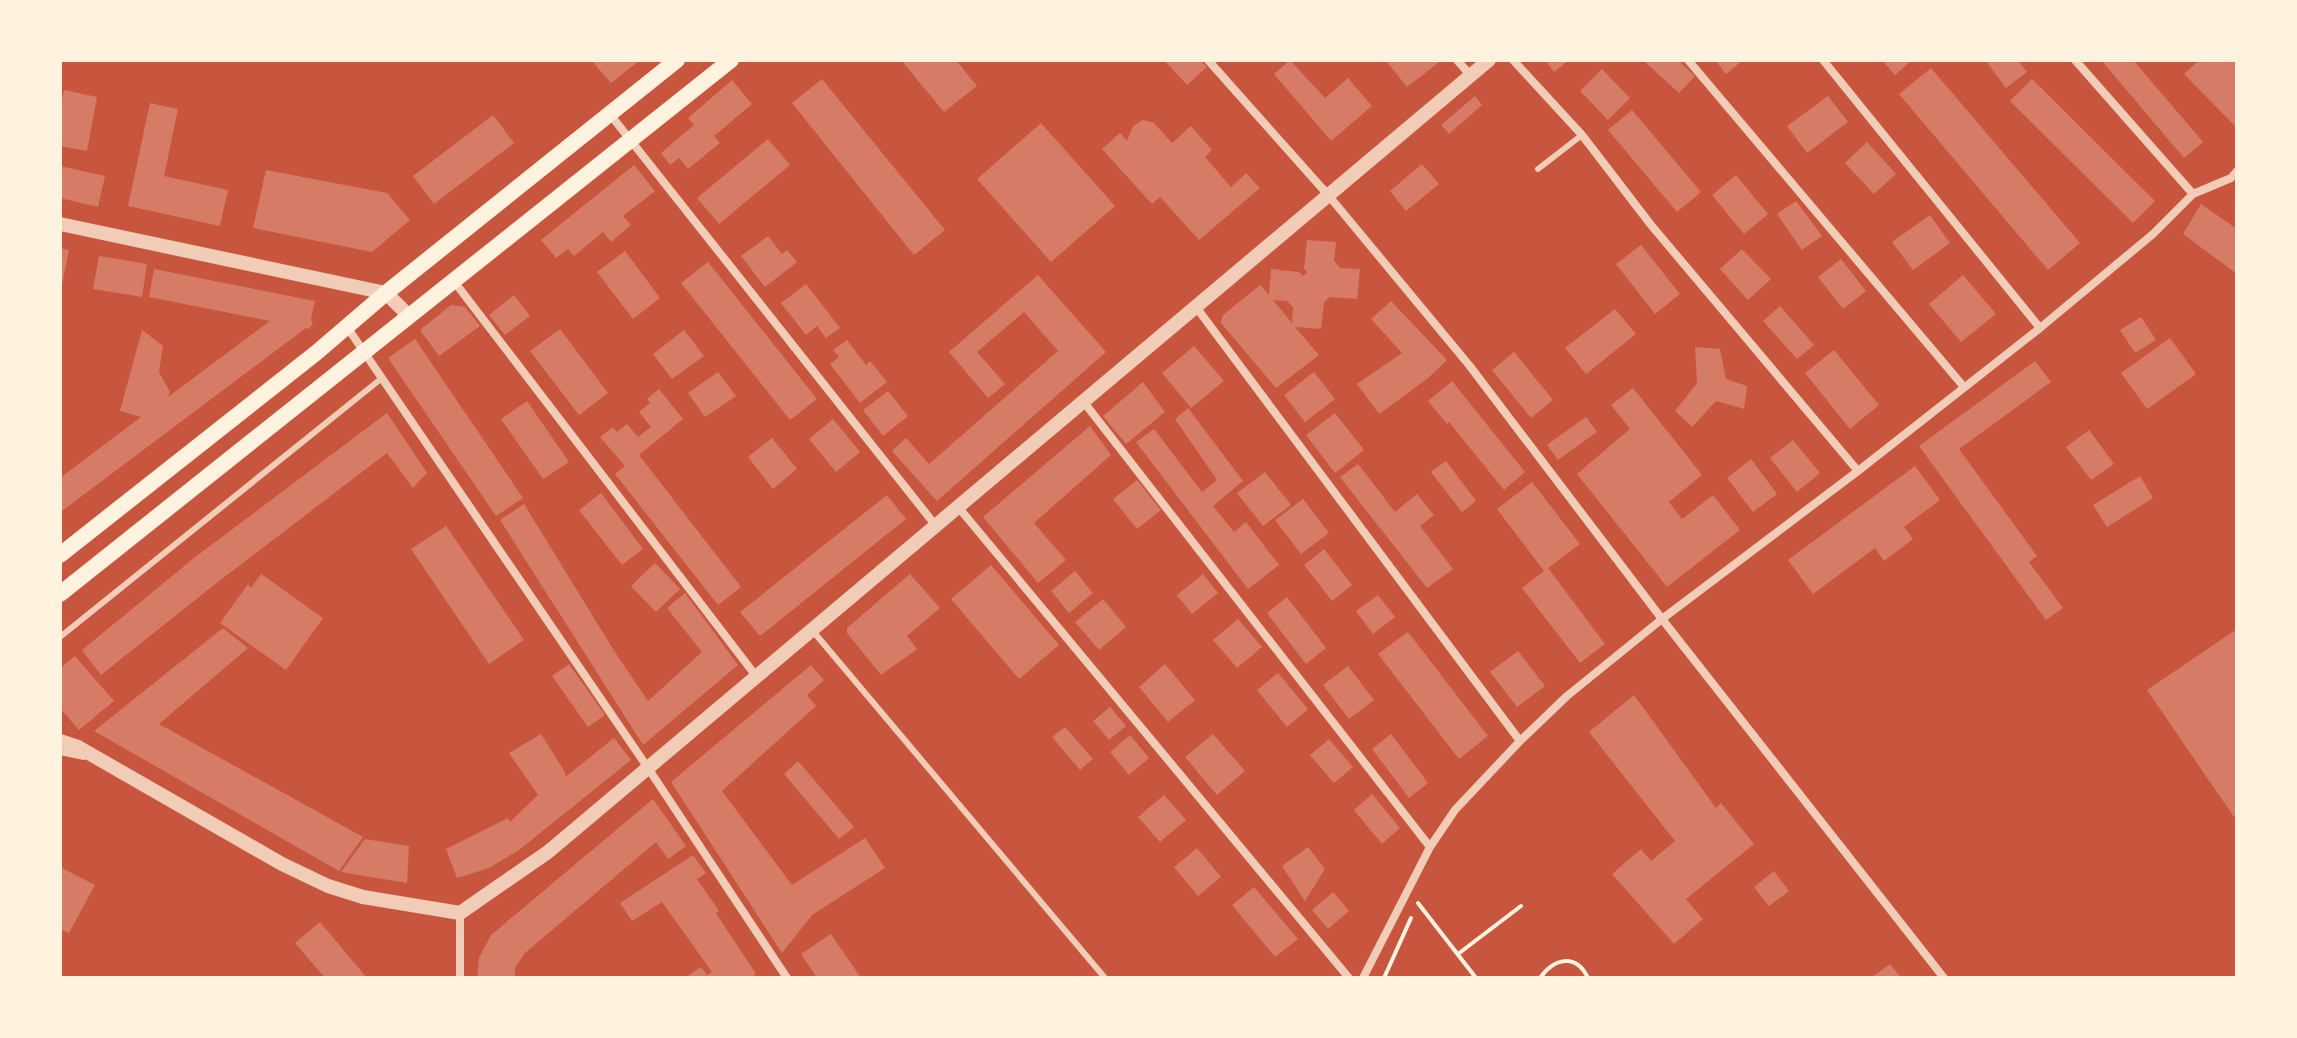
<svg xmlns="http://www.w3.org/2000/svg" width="2297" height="1038" font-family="Arial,sans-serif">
<rect width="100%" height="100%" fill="#c8553d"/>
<path fill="#d67c66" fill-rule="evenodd" d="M591 60H640L611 83Z
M901 60H956L977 86 944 112Z
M1164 60H1200L1207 67 1187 85Z
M1290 60 1325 98 1348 78 1372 106 1331 141 1274 74Z
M1390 60H1442L1407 87 1387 62Z
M1545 60H1569L1554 72Z
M1648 60H1678L1695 76 1679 93 1645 62Z
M1715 60H1743L1726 74Z
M1882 60H1912L1895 75Z
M1985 60H2018L2027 72 2006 88Z
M2101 60H2133L2203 142 2184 158Z
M2199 60H2237V128L2184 74Z
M1931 68 2080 243 2048 270 1899 94Z
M1602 69 1630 98 1608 120 1580 91Z
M822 79 945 230 914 255 792 103Z
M2032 79 2155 201 2133 223 2010 101Z
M732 80 752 104 714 136 720 143 688 169 679 158 670 165 661 153 694 125 688 118Z
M64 90 97 97 87 151 60 146V109Z
M1475 96 1482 105 1449 134 1441 125Z
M1828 96 1848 122 1807 153 1787 126Z
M150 103 178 109 164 176 228 190 220 226 128 206Z
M1632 110 1701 192 1677 212 1608 130Z
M493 115 514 143 434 204 413 176Z
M1143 120 1154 123 1172 143 1191 126 1212 150 1205 157 1231 187 1246 173 1260 188 1199 240 1160 197 1152 204 1102 149 1120 133 1127 141 1133 126Z
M1041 123 1115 206 1051 262 977 179Z
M768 139 790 165 719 224 697 198Z
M1867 142 1896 174 1874 194 1845 163Z
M1422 164 1439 184 1406 211 1390 191Z
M634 165 655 191 623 216 631 225 611 242 603 232 574 256 568 249 556 258 541 240Z
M60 166 105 176 98 207 60 198Z
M266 170 387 193 410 220 372 252 253 228Z
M1736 175 1768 214 1744 234 1712 195Z
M1796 201 1822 236 1802 250 1777 214Z
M2201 204 2237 229V274L2183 234Z
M1930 215 1950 243 1913 270 1892 242Z
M768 236 782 254 787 250 797 262 765 287 741 256Z
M1307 240 1336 242 1334 261 1340 268 1360 269 1357 299 1330 297 1324 302 1321 329 1295 327 1319 355 1276 388 1221 323 1222 316 1260 285 1269 295 1271 269 1299 272 1303 276 1307 272 1304 269ZM1273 300 1287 301 1293 307 1292 323Z
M1641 245 1680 294 1655 314 1616 264Z
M60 248 69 250 61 290H60Z
M1742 249 1771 279 1748 300 1720 269Z
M625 251 660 298 633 319 597 272Z
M99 256 147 264 142 297 93 289Z
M1841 259 1866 291 1843 309 1818 277Z
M708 262 817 399 790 420 681 283Z
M154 269 315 301 311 320 313 323 309 329 306 328 62 511 60 478 141 417 120 411 142 330 163 346 159 372 170 392 168 397 270 321 149 297Z
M1038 275 1106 352 937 501 892 451 906 438 929 464 1058 351 1024 312 977 352 1005 384 988 398 949 352Z
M1963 275 1996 314 1961 342 1929 304Z
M806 284 840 328 826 338 817 326 806 335 781 303Z
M514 295 530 316 505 335 489 315Z
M1391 301 1447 360 1427 379 1379 414 1357 384 1402 353 1371 319Z
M451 305 465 307 480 326 439 356 420 330Z
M1780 306 1814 345 1797 359 1763 321Z
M1615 309 1636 334 1586 374 1565 348Z
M2141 317 2156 340 2135 353 2120 330Z
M560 329 608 393 579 415 530 351Z
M684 330 704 356 672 379 653 354Z
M2170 338 2196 374 2147 409 2121 373Z
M415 339 523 498 496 516 388 358Z
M847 340 866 365 870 361 887 382 860 403 830 364 839 357 833 350Z
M1194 346 1224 381 1191 408 1162 373Z
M1695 347 1720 349 1726 379 1747 386 1744 409 1716 401 1692 427 1675 411 1697 383Z
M1834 350 1879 405 1850 429 1805 373Z
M1514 352 1553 400 1531 418 1492 370Z
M2035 361 2051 382 1959 449 2037 556 2029 562 2063 608 2046 620 1919 446Z
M718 372 736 396 705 417 688 393Z
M1314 372 1335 399 1305 422 1284 395Z
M1452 381 1525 472 1504 490 1449 422 1447 424 1428 401Z
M1143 382 1165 412 1126 444 1103 416Z
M1633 388 1702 475 1669 502 1682 519 1713 495 1740 530 1667 587 1577 474 1630 429 1611 405Z
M659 389 683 419 639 455 741 587 718 605 615 474 625 466 600 437 613 427 617 432 627 424 638 437 651 427 639 412 650 403 647 399Z
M888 391 908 416 883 436 863 410Z
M527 401 569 462 543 479 501 419Z
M1188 408 1243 481 1213 506 1234 532 1246 522 1279 565 1248 589 1136 442 1154 429 1202 492 1217 480 1175 419Z
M387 413 427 473 413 488 387 453 214 585 101 675 82 650 194 558Z
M1335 413 1364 450 1335 473 1306 435Z
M1586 417 1597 432 1558 460 1547 445Z
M833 419 860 452 836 472 809 439Z
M1090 426 1111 455 1034 523 1066 560 1038 583 983 517Z
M2089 430 2114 464 2091 480 2066 447Z
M772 438 797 469 773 489 748 457Z
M1793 440 1820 473 1797 492 1770 458Z
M1751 459 1777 494 1753 512 1727 478Z
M1446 461 1476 501 1462 512 1431 472Z
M1358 464 1395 512 1417 494 1434 515 1420 526 1453 569 1427 588 1340 477Z
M1915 466 1940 500 1904 527 1913 539 1884 561 1875 548 1813 594 1788 560Z
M1265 472 1291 505 1263 526 1237 493Z
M2140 476 2153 498 2107 527 2093 505Z
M1137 480 1161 510 1137 529 1113 499Z
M1532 482 1580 544 1548 568 1605 644 1580 663 1522 588 1544 571 1497 509Z
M601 493 643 549 622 565 579 510Z
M887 495 906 519 760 636 740 612Z
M1303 499 1329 533 1301 554 1275 520Z
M524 504 613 649 648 701 702 652 667 608 685 593 738 665 643 745 500 520Z
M446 526 524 640 489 664 411 549Z
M1324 549 1352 585 1332 601 1304 565Z
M655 563 680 589 656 612 631 586Z
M991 565 1059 645 1019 679 951 599Z
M1075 571 1093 593 1069 613 1051 591Z
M261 574 323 618 286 670 220 623 248 584 251 588Z
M910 574 940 608 907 636 917 649 881 675 847 633V628Z
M1203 574 1218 593 1192 614 1177 595Z
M1378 595 1395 617 1373 634 1356 611Z
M1287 597 1326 648 1306 664 1267 613Z
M1103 599 1126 627 1099 650 1075 622Z
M1238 619 1262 647 1237 668 1213 640Z
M223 628 248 648 159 724 363 837 339 871 94 731Z
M2237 629V815L2234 817 2147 690Z
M1408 632 1488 736 1459 759 1378 654Z
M1518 651 1545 686 1517 707 1490 672Z
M75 656 114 701 79 730 60 708V668Z
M569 664 605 715 588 727 552 676Z
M1165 664 1195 700 1168 722 1139 687Z
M811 665 824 680 807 695 816 706 722 791 792 885 865 838 885 868 812 915 782 953 671 782Z
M1348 666 1374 700 1349 719 1323 685Z
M1278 673 1308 709 1287 727 1257 690Z
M1634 695 1716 808 1721 803 1754 844 1686 899 1703 919 1674 944 1612 874 1641 849 1651 861 1675 841 1589 732Z
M1110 707 1126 726 1109 740 1093 721Z
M1065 727 1093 759 1080 770 1052 737Z
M541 734 566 774 564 778 614 738 631 760 519 850 489 868 457 878 446 849 508 818 510 822 538 795 509 753Z
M1213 734 1245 771 1217 795 1185 757Z
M1391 734 1428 783 1409 798 1372 749Z
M1130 735 1149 758 1129 775 1110 752Z
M1329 739 1353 767 1334 783 1310 755Z
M798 761 854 827 839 839 784 774Z
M1372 794 1400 828 1382 844 1354 810Z
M1164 795 1186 820 1160 842 1138 817Z
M653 799 686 846 668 859 656 842 525 953 515 968V978H477L479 958 491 935Z
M365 839 409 846 407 883 341 872Z
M1308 847 1325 869 1305 901 1282 866Z
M1197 848 1221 877 1198 896 1174 867Z
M693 855 706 873 697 879 719 911 716 913 756 974 750 978H685L701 967 707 975 712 972 662 902 632 921 620 903Z
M60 867 95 885 69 933 60 929Z
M1774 871 1789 891 1769 906 1754 887Z
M1254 887 1298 939 1275 957 1232 905Z
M1333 892 1349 911 1328 929 1312 910Z
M320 922 367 978H325L295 943Z
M831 934 861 978H817L801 954Z
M1890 964 1901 978H1871Z"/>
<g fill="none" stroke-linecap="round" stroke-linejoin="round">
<path stroke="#fff3e0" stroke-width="4" d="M1418 903 1476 978
M1458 954 1521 906
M1384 978 1411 918
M1540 978C1554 958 1576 953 1588 978"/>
<path stroke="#f1ccb7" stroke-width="6" d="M1538 169 1582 135
M812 630 1105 978
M60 637 382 378
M60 752 84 757"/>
<path stroke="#f1ccb7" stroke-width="8" d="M1208 60 1329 196 1469 365 1662 619 1944 978
M1457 60 1471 76
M1513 60 1582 135 1651 225 1858 471
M1688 60 1964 387
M1823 60 2040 328
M2075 60 2193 194
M609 113 936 526
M453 280 756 676
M1196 307 1520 741
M347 327 648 768 787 978
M1083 401 1430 847
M959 508 1349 978
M460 978V913
M1363 978 1430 847 1455 810 1520 741 1567 696 1662 619 1858 471 2040 328 2153 234 2193 194 2231 178 2237 171"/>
<path stroke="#f1ccb7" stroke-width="14" d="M60 224 386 293 408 315
M60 741 78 747 282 864 328 886 363 897 460 913 548 852 1489 60"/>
<path stroke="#fff3e0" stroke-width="16" d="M60 555 316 353 386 293 677 60
M60 594 731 60"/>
</g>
<rect width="2297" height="1038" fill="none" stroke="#fff3e0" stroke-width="124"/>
</svg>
